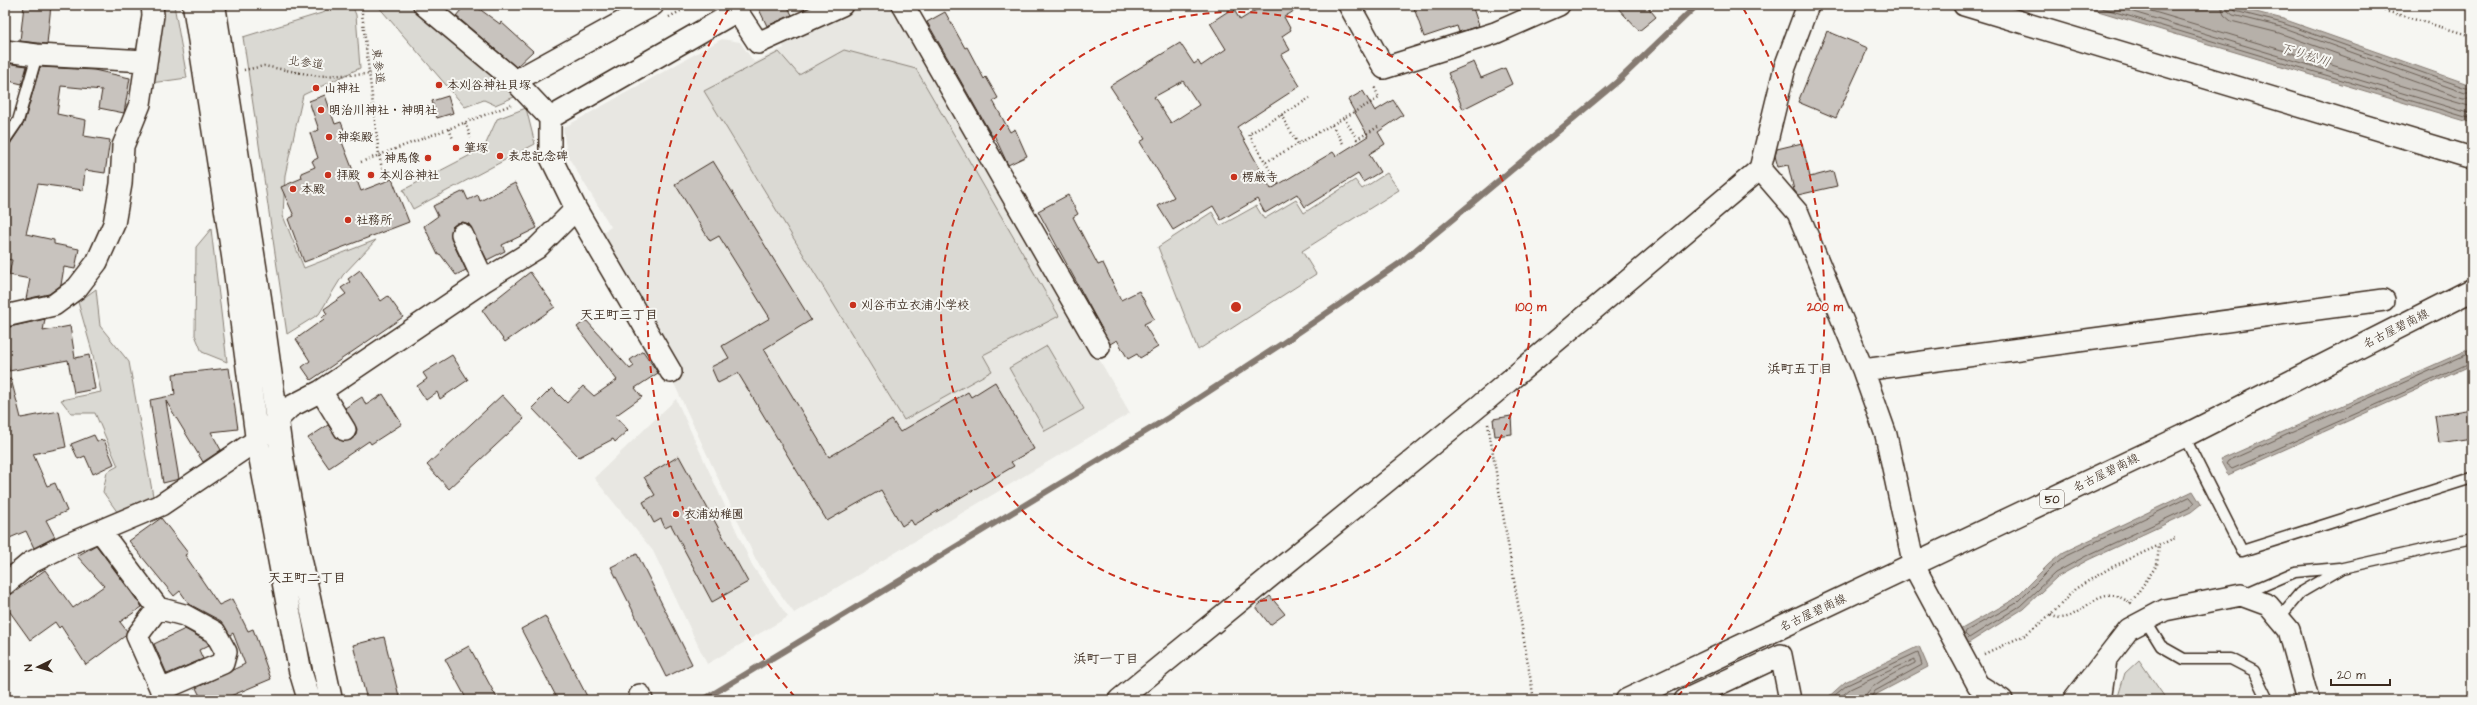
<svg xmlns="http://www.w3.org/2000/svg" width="2477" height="705" font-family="'Architects Daughter','Klee One',sans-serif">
<rect width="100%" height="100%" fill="#f6f6f2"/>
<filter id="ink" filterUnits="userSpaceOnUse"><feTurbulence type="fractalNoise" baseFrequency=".025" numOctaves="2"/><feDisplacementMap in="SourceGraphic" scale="8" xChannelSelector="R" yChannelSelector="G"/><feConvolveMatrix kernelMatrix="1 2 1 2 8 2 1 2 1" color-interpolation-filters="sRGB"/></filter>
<g filter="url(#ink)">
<path fill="#e8e7e2" d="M853 5H896L1130 413 794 613 756 560 671 377 597 236 611 227 567 155 563 128 722 39 740 42 754 62 784 48 780 39Z
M676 399 752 565 788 617 707 664 653 551 594 478Z"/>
<path fill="#dad9d3" stroke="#8a8278" d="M158 5H174L187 78 151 83Z
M324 5H352L356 15 360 68 303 95 285 175 283 216 304 268 376 240 343 275 319 314 287 334 243 37 325 12Z
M377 5H412L519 95 495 105 484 100 465 107Z
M844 50 916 69 1059 316 983 355 992 371 904 420 704 91 779 52 799 75Z
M526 108 535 144 413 209 403 190 484 148 497 119Z
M1387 173 1399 190 1302 251 1316 274 1198 350 1158 247 1212 212 1220 226 1256 206 1264 219 1296 200 1304 213 1355 180 1362 189Z
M211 229 227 362 202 352 195 335 196 247Z
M96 289 100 326 129 362 153 496 118 513 103 492 107 472 118 466 95 413H71L61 400 101 392 92 351 78 302Z
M1047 346 1084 409 1045 431 1009 368Z
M2139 660 2166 699 2204 697 2207 700H2117L2125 673Z"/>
<path fill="#b6b0a9" stroke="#857a71" d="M2078 5H2229L2283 19 2468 84H2472V123Z
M2472 348V365L2228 475 2220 460Z
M2193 491 2201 504 2191 512 2088 560 2057 577 2023 609 1967 644 1958 631 2013 600 2049 564 2064 552Z
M1919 646 1928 667 1877 694 1872 700H1825L1845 682Z"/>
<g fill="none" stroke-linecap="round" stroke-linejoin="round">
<path stroke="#6c6056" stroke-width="1" d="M2092 5 2472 119
M2110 5 2472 114
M2131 5 2472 107
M2221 5 2224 15 2231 21 2279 33 2463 99H2472
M2227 5 2228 11 2233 15 2281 27 2465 93H2472
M2232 5 2235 11 2282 23 2466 88H2472
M2472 352 2228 461 2226 464 2232 469 2472 362
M2190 497 2195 503 2189 508 2086 556 2055 573 2020 606 1969 638 1965 634 1966 631 2015 604 2052 567 2066 556Z
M1829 700 1847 685 1918 652 1922 665 1875 691 1869 700
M1837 700 1850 689 1915 659V663C1902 670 1865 685 1864 700"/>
<path stroke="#857a71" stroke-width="6" d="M703 700 1168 418 1283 343 1400 263 1617 82 1697 5"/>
</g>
<path fill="#c8c3be" stroke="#3b2a1e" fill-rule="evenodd" d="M24 5H51L47 44 20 41Z
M465 5H474L500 24 501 22 533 51 516 67 456 16Z
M757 5H787L792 15 767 26Z
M1264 5H1304L1284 17 1291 30 1282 36 1290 50 1281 55 1300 86 1237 127 1271 189 1333 152 1336 156 1368 136 1348 100 1363 91 1375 111 1393 100 1403 115 1378 132 1385 144 1369 154 1380 172 1363 182 1358 174 1305 207 1297 194 1265 213 1257 199 1221 220 1213 206 1173 230 1158 206 1174 197 1140 142 1145 139 1110 86 1180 43 1194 64 1198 61 1201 66 1226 49 1210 23 1233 8 1240 20ZM1183 81 1199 105 1171 123 1154 97Z
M1413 5H1472L1479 26 1459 32 1457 26 1424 37Z
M1615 5H1646L1656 17 1639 31Z
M945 12 965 48 967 47 984 79 986 77 998 98 993 101 1010 132 1015 129 1027 156 1008 165 994 135 992 136 927 22Z
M1827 31 1868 48 1836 118 1798 102Z
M1474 62 1481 78 1505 68 1512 84 1463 109 1448 73Z
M5 63 27 66 22 84 5 80Z
M40 67 94 70 130 78 124 113 99 108 102 90 61 86 57 114 86 120 84 136 110 140 105 173 85 170 83 190 38 184 26 234 54 240V244L79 249 75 269 64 267 61 285 49 294 26 299 30 279 9 275 12 260 5 259V146L10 144 24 123Z
M325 95 335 124 341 122 348 140 342 142 361 191 392 179 409 222 304 262 288 219 294 216 281 187 302 178 301 173 315 167 312 161 318 158 310 133 319 130 309 101Z
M448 96 453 113 437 118 432 101Z
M1802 143 1810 177 1833 171 1837 186 1798 195 1794 190 1788 165 1778 167 1775 156 1777 149Z
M713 161 811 320 764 349 829 457 892 420 900 432 968 392 971 397 995 382 1034 449 1011 462 1014 466 914 525 911 520 902 526 881 490 827 521 738 373 718 383 711 367 729 358 722 346 770 318 719 236 710 241 675 184Z
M515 183 537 228 502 245 505 251 487 260 469 224 463 222 457 223 452 227 451 239 466 270 456 275 440 254 438 255 424 226 438 216 433 206 464 191 468 200 478 195 480 201Z
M1068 195 1078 214 1073 217 1098 265 1103 263 1121 300 1139 291 1154 319 1144 324 1158 347 1140 358 1137 354 1128 359 1117 340 1110 344 1038 211Z
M360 270 381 301 388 296 403 317 311 380 302 367 310 361 296 339 324 319 322 317 327 314 324 309 346 294 341 288 350 282 348 279Z
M530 272 555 307 505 342 482 310Z
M45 319 43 331 70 326 75 358 89 355 95 389 74 393 68 360 9 371 5 349V328Z
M586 320 630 369 634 366 630 360 643 351 658 373 635 388 642 397 615 416 628 430 615 442 613 439 579 457 532 408 552 388 567 403 583 386 594 396 617 380 577 327Z
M452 355 468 380 440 399 437 392 426 400 417 386 427 379 423 373Z
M229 368 238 429 211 432 221 450 203 462 166 401 179 479 163 483 150 400 175 395 173 374Z
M11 379 21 418 59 411 66 447 33 454 47 486 55 483 67 511 46 520 55 537 34 548 26 531 5 540V380Z
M383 394 402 424 371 444 369 441 329 468 308 438 328 425 339 440H351L356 435 357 429 345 408 362 397 366 405Z
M502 395 524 419 449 489 427 465Z
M2472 409V438L2439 443 2435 415Z
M1511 416 1512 434 1495 436 1493 419Z
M94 435 97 441 104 440 114 464 93 474 85 456 78 459 71 444Z
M679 456 748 582 712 602 671 525 665 528 661 519 654 523 643 502 655 495 644 477Z
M161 518 188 553 185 555 219 605 232 599 248 631 253 629 271 679 221 700H202L196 688 245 664 233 633 230 635 221 621 189 604 180 591 174 596 129 541Z
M96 545 142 607 120 622 127 631 125 636 86 665 61 626 59 628 55 622 30 640 5 605V599L45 570 73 608 104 586 77 556Z
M637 554 692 664 666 677 611 567Z
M1270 596 1285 614 1270 625 1256 607Z
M545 616 589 700H558L521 629Z
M185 629 206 641 209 645 199 650 203 659 167 674 154 644Z
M384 637 400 700H367L353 645Z
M469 646 498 700H467L445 659Z"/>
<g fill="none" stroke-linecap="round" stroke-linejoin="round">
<g stroke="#3b2a1e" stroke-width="13">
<path id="lane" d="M5 140 18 121 37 55
M2184 436 2242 551 2472 478
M2244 594 2295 572 2339 568
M2279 618 2300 593 2343 568 2472 539
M2145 620 2161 646 2184 659H2231L2254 671 2268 700"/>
</g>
<g stroke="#3b2a1e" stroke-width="24">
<path id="street" d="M424 5 515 81
M733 5 758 43 842 5
M903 5 1099 347
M1349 5 1384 68 1495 33 1559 5
M1964 5 2472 158
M5 51 37 55 146 61
M550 118 515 81 653 5
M1760 169 1798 213 1863 370 1886 435 1914 566 1978 685 2002 700
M576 209 671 372
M462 234 484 281
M5 316 54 305 77 288 97 262 114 224 121 184 123 146 140 104 153 15 152 5
M1863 370 2384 300
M321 391 345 430
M101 532 158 608 137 636 161 690 223 663 226 652 215 632 184 615 158 608
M5 584 30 563 64 546 161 505 257 440 290 407 321 391 484 281 537 248 576 209 550 156V118L737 11
M640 695 642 700
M1119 700 1484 402 1760 169 1785 67 1808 5
M1685 700 1781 655 1790 700
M2074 700 2129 629 2165 610 2241 595 2268 605 2289 630 2308 700
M2097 700 2101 694 2106 660"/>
</g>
<g stroke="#3b2a1e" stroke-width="25">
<path id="secondary" d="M194 5 233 256 257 440 300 670 309 700
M214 5 260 298 282 457 300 556 331 700"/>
</g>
<g stroke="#3b2a1e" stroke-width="25">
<path id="primary" d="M1627 700 2184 436 2472 290"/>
</g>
<path stroke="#3b2a1e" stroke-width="2.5" stroke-dasharray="1 3" stroke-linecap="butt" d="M361 5 379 155 384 177
M2365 5 2472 36
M669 17 692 5
M244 70 264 66 318 76 371 74
M1281 115 1298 144
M1344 118 1357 139 1378 127
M465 123 471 138
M1332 125 1344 145
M449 129 453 139
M361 162 511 105
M1266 162 1379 98 1374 86
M1278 184 1249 134 1310 98
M1488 424 1534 700
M2130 604 2157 565 2159 545
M2051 615C2078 631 2097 574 2132 605
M1984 654 2025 635 2051 615 2075 589 2110 568 2175 538"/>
<use href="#lane" stroke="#f6f6f2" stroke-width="10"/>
<use href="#street" stroke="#f6f6f2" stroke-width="21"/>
<use href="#secondary" stroke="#f6f6f2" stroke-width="22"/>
<use href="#primary" stroke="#f6f6f2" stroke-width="22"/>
</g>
</g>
<g fill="none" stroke="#c8321e" stroke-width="2" stroke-dasharray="7 5">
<circle cx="1236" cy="307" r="295"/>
<path d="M795 697A589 589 0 0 1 729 8M1743 8A589 589 0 0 1 1677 697"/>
</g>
<g fill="#c8321e" stroke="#f6f6f2" stroke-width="1.5">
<circle cx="439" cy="85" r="4"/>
<circle cx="316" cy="88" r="4"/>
<circle cx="321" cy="110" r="4"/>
<circle cx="329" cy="137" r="4"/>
<circle cx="456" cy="148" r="4"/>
<circle cx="500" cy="156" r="4"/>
<circle cx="428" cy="158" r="4"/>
<circle cx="328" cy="175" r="4"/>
<circle cx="371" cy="175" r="4"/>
<circle cx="1234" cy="177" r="4"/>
<circle cx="293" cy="189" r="4"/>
<circle cx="348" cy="220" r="4"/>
<circle cx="853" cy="305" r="4"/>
<circle cx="676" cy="514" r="4"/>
</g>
<g text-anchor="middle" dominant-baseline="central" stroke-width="4" stroke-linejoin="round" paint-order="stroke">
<rect fill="#f6f6f2" stroke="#73675e" stroke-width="1" x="2040" y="490" width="24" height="18" rx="3"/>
<g font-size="11" font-weight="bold" fill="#3b2a1e">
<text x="2052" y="499">50</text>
</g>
<g font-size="12" fill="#3b2a1e" stroke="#f6f6f2">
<text transform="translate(306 63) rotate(7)">北参道</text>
<text transform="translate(378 66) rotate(83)">東参道</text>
<text transform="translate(2396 329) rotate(-27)">名古屋碧南線</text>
<text transform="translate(2106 473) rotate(-26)">名古屋碧南線</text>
<text transform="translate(1813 613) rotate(-25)">名古屋碧南線</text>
</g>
<g font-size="12" font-weight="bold" fill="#3b2a1e" stroke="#f6f6f2" text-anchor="start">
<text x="447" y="85">本刈谷神社貝塚</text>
<text x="324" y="88">山神社</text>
<text x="329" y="110">明治川神社・神明社</text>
<text x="337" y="137">神楽殿</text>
<text x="464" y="148">筆塚</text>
<text x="508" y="156">表忠記念碑</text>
<text x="420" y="158" text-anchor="end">神馬像</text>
<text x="336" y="175">拝殿</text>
<text x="379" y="175">本刈谷神社</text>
<text x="1242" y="177">楞厳寺</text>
<text x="301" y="189">本殿</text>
<text x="356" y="220">社務所</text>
<text x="861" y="305">刈谷市立衣浦小学校</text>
<text x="684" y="514">衣浦幼稚園</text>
</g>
<g font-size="13" font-style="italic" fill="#605248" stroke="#f6f6f2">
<text transform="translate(2305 55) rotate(17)">下り松川</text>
</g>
<g font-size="13" font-weight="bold" fill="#3b2a1e" stroke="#f6f6f2">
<text x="619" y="315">天王町三丁目</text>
<text x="1800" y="369">浜町五丁目</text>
<text x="307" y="578">天王町二丁目</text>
<text x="1106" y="659">浜町一丁目</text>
</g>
</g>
<circle cx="1236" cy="307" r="6" fill="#c8321e" stroke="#f6f6f2" stroke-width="2"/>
<g font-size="12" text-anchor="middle" font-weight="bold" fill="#c8321e" stroke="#f6f6f2" stroke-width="4" stroke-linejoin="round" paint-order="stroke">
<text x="1531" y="311">100 m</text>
<text x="1825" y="311">200 m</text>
</g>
<rect width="2477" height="705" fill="none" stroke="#f6f6f2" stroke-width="20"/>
<rect x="10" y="10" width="2457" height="685" fill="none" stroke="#3b2a1e" stroke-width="1.5" filter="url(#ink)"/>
<g transform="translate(38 667) rotate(265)" stroke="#f6f6f2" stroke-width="3" paint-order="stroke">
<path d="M0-3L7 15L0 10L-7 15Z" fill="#3b2a1e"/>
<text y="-6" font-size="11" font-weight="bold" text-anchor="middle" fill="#3b2a1e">N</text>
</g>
<path d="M2331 679v6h59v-6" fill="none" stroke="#3b2a1e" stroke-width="2"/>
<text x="2337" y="679" font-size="12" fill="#3b2a1e" stroke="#f6f6f2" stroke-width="3" paint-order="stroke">20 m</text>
</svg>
